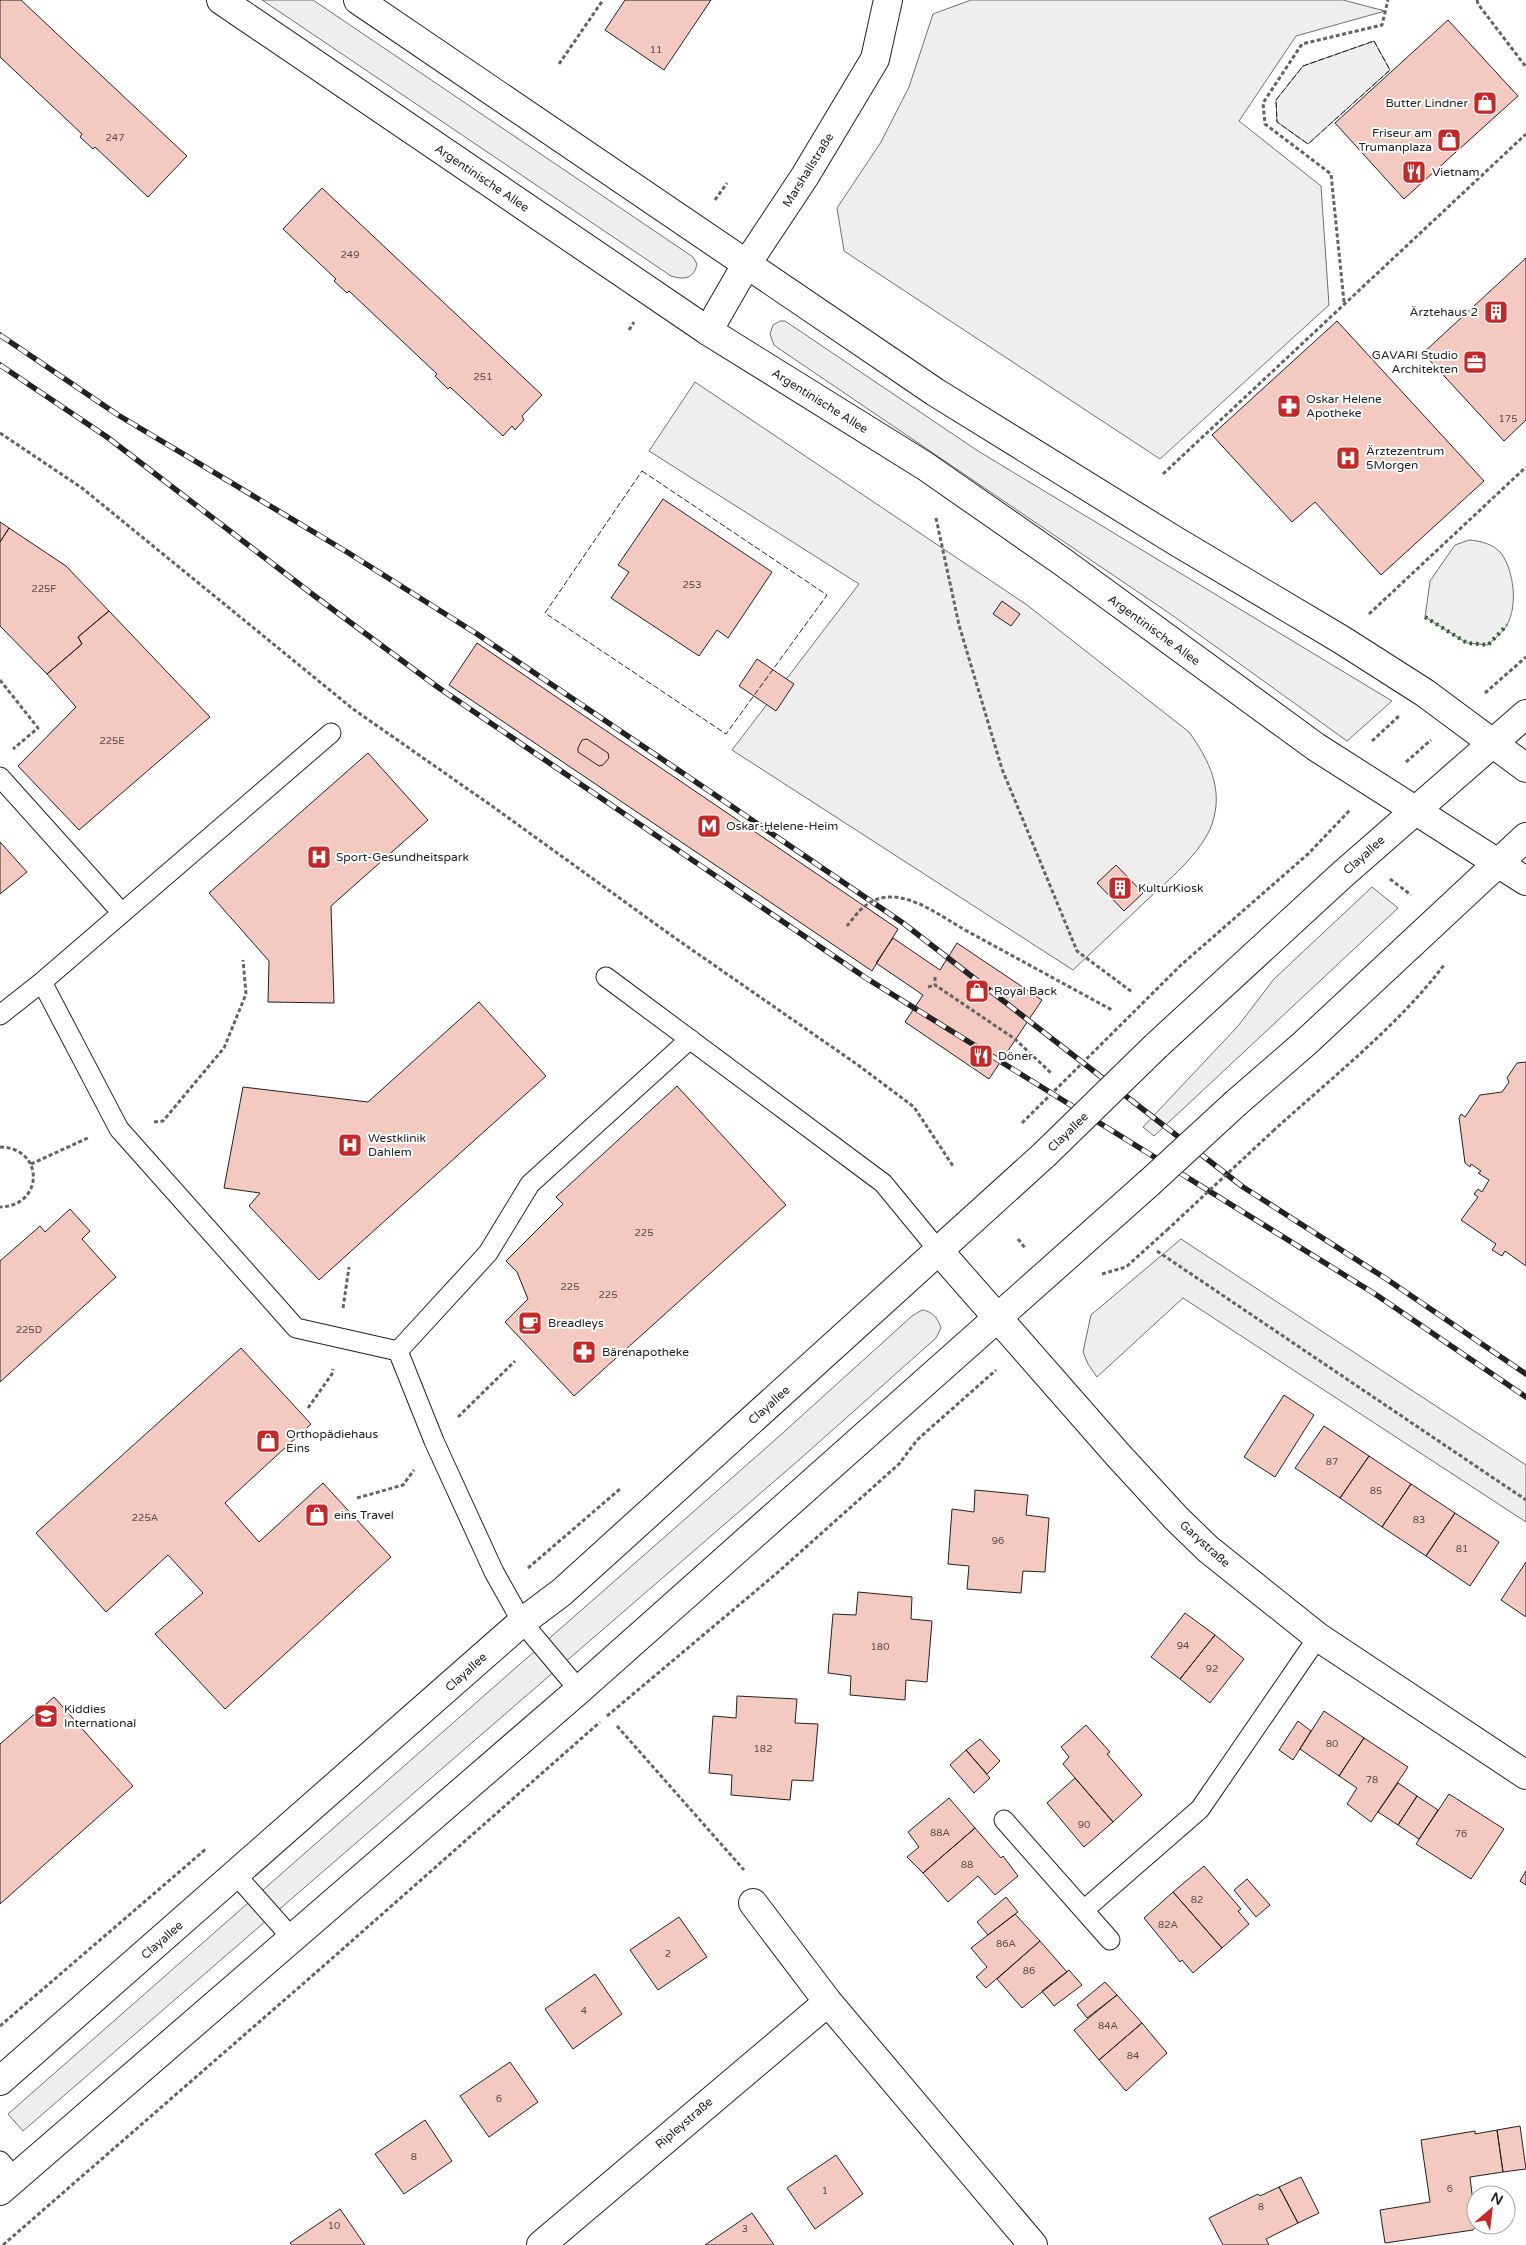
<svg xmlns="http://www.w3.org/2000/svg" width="1526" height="2245" font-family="'Varela Round',sans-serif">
<rect width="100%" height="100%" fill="#fff"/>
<path fill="#eee" stroke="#6f6f6f" d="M262 0H313L693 257 697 264C694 279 684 280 671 276Z
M971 0H1343L1385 11 1296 36 1239 121 1321 186 1329 305 1160 459 844 251 837 208 881 142 909 87 933 14Z
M1374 41 1390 70 1308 144 1277 122 1276 100 1303 66Z
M780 321H785L978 451 1392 701 1347 741 1169 613 778 348 774 345 770 334 773 325Z
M695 382 1027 605 1189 732C1209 760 1224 789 1212 824 1202 853 1167 881 1145 902 1121 925 1097 947 1073 970L732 750 859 584 649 451Z
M1469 540C1481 541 1493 544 1501 553 1514 571 1518 605 1507 625 1503 632 1494 639 1488 645L1467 643 1425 617 1430 581 1455 545Z
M1372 887 1398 908 1154 1136 1143 1127 1238 1026 1274 979Z
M1181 1239 1526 1465V1522L1183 1298 1097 1377 1088 1364 1083 1352 1091 1315Z
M922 1310C932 1311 938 1318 941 1328L936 1338 800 1459 23 2131 8 2114 775 1440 912 1316Z"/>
<path fill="#f3c9c0" stroke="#222" d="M0 0H21L187 156 148 197 95 147 93 149 80 137 82 134 0 57Z
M625 0H711L664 70 605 30Z
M1448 20 1518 96 1404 199 1335 123Z
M322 188 542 395 522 416 524 420 515 430 512 426 503 436 450 387 448 389 435 376 437 374 349 291 347 293 334 281 336 279 283 229Z
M1526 258V420L1504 441 1423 353Z
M1337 321 1484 481 1381 575 1315 502 1292 522 1212 435Z
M663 499 772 572 728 638 717 630 699 656 611 598 629 572 618 565Z
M0 522 9 528 0 542Z
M9 528 66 566 109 611 78 637 82 644 47 674 0 626V542Z
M1002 601 1020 614 1011 626 993 614Z
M109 611 210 717 79 830 18 766 76 707 47 674 82 644 78 637Z
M477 643 898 929 872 971 449 685Z
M757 659 794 684 776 711 739 686Z
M587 739 608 753 609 758 603 765 599 766 578 752V748L582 740Z
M368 753 428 820 331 906 334 1003 268 1002 269 961 209 893Z
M0 842 27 872 0 894Z
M1116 865 1143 893 1124 911 1097 883Z
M893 938 940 970 957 943 1042 1000 989 1079 905 1022 923 995 876 963Z
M479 1002 546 1076 319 1280 249 1206 260 1193 224 1188 243 1087 368 1102Z
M1526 1062V1266L1505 1251 1502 1256 1492 1250 1496 1244 1461 1220 1478 1197 1474 1194 1478 1189 1482 1192 1489 1180 1478 1173 1481 1171 1471 1164 1470 1167 1465 1163 1459 1118 1461 1114 1465 1117 1480 1095 1502 1092 1509 1082 1507 1078 1517 1063Z
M677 1086 786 1205 574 1396 505 1322 528 1299 517 1272 506 1261 563 1204 556 1197Z
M70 1209 90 1231 82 1239 116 1277 0 1382V1261L40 1226 45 1232Z
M241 1348 311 1424 225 1503 259 1542 323 1483 391 1557 225 1709 155 1634 203 1593 168 1555 106 1612 36 1533Z
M1284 1395 1314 1415 1275 1477 1244 1457Z
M1324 1426 1369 1456 1340 1498 1295 1468Z
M1369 1456 1411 1484 1382 1527 1340 1498Z
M1411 1484 1455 1513 1426 1556 1382 1527Z
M975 1490 1028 1495 1026 1515 1049 1518 1045 1572 1023 1571 1021 1593 967 1589 969 1566 948 1564 952 1509 974 1512Z
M1455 1513 1499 1542 1470 1586 1426 1556Z
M1526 1562V1617L1501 1600Z
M858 1592 912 1597 911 1619 932 1621 927 1682 906 1680 905 1700 850 1695 851 1676 828 1673 833 1614 856 1615Z
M1185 1613 1215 1635 1180 1679 1151 1657Z
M1215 1635 1244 1659 1210 1703 1180 1679Z
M737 1696 797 1699 795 1723 818 1724 813 1781 792 1780 790 1800 731 1795 732 1775 709 1773 713 1716 736 1718Z
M54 1697 133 1786 0 1904V1744Z
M1324 1711 1364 1738 1339 1776 1300 1749Z
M1298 1721 1311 1731 1293 1760 1279 1750Z
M1086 1725 1110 1752 1107 1754 1142 1795 1113 1822 1063 1764 1069 1757 1061 1747Z
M1364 1738 1408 1767 1371 1822 1347 1804 1357 1788 1339 1776Z
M980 1739 1000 1761 987 1774 966 1750Z
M966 1750 990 1778 974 1793 950 1765Z
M1075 1778 1113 1822 1084 1847 1047 1803Z
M1398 1783 1417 1796 1398 1825 1378 1812Z
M1449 1794 1504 1829 1471 1879 1416 1844Z
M1417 1796 1438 1810 1419 1839 1398 1825Z
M949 1798 975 1828 923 1873 907 1857 919 1847 908 1832Z
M975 1828 1001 1858 1003 1856 1018 1876 995 1895 978 1876 948 1902 923 1873Z
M1204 1866 1241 1909 1238 1911 1249 1924 1222 1948 1173 1892Z
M1526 1871V1885L1520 1881Z
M1247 1879 1270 1905 1256 1917 1234 1890Z
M1173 1892 1222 1948 1193 1973 1182 1960 1180 1962 1144 1918Z
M1006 1897 1018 1912 988 1935 977 1922Z
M1015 1914 1040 1941 986 1988 976 1977 987 1967 971 1948Z
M679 1917 707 1957 658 1990 630 1950Z
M1040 1941 1067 1972 1022 2008 997 1979Z
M1069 1970 1082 1985 1054 2006 1042 1991Z
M595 1974 622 2014 573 2049 545 2009Z
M1105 1982 1117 1995 1087 2018 1077 2005Z
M1117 1995 1142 2023 1099 2060 1074 2030Z
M1142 2023 1167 2053 1126 2091 1099 2060Z
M510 2062 538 2102 489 2137 460 2096Z
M425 2120 452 2161 404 2194 375 2154Z
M1520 2126 1526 2169 1503 2172 1497 2130Z
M1497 2130 1503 2172 1470 2177 1476 2227 1473 2230 1385 2243 1380 2210 1430 2202 1421 2140 1475 2131V2134Z
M836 2155 863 2194 815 2229 787 2188Z
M1301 2177 1319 2213 1298 2223 1279 2187Z
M1279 2187 1298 2223 1266 2239 1269 2245H1223L1209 2218 1258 2194 1260 2196Z
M340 2209 365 2245H292L290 2243Z
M752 2213 774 2245H705Z"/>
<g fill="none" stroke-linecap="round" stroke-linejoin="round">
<g stroke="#222" stroke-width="21">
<path id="lane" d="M0 777 122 913
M606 977 883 1183 939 1251
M42 982 119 1129 296 1328 398 1351 434 1441 494 1572 522 1622 579 1690
M0 1015 42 982 331 733
M398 1351 488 1253 530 1184 690 1039
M1004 1820 1110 1940
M236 1875 292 1938
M1084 1910 1200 1809 1318 1637
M0 2161 15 2178"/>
</g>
<g stroke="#222" stroke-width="30">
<path id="street" d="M708 331 746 265 805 176 875 59 888 0
M753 1903 828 2002 1033 2245
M541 2245 828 2002"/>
</g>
<g stroke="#222" stroke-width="30">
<path id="secondary" d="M221 0 708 331 925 466 1060 560 1316 747 1526 881
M358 0 935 392 1174 540 1342 640 1425 693 1526 768
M1156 1046 1343 874 1526 714
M1236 1103 1304 1044 1526 837
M939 1251 1118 1455 1176 1518 1208 1549 1318 1637 1526 1775
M0 2081 522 1622 562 1592 1044 1155
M0 2191 579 1690 1149 1183"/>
</g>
<path stroke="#646464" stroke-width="3" stroke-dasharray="4 2.5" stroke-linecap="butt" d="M1477 0 1478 4 1526 67
M559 64 603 0
M715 200 727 183
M1344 302 1331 174 1265 124 1263 103 1302 44 1382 25 1388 0
M629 330 634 322
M0 433 82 488 353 709 492 806 675 938 858 1065 914 1107 953 1166
M1163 474 1526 134
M936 518 959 625 1002 769 1077 951 1132 992
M1369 614 1526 467
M0 680 38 728 13 749
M1485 693 1526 657
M1372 741 1399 716
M1406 762 1431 740
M1390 879 1411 895
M965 930 1112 1010
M935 977V985L1015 1039 1051 1073
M928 987 935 985
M154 1122 163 1121 224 1048 246 994 243 960
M1022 1123 1181 965 1308 854 1350 810
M1273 1131C1329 1080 1399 1025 1444 965
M0 1147C45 1148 44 1206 0 1207
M31 1164 90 1137
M1018 1239 1025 1248
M1157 1251 1526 1500
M1102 1274 1126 1267 1167 1230
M343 1308 349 1267
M308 1408 332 1374 333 1369
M458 1417 515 1361
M357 1498 403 1485 414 1470
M528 1568 620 1489
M607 1716 777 1573 899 1464 917 1440 996 1370
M617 1726 744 1870
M0 2026 207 1848
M3 2245 320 1969 600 1722"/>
<use href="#lane" stroke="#fff" stroke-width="19"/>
<use href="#street" stroke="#fff" stroke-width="28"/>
<use href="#secondary" stroke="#fff" stroke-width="28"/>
<g stroke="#222" stroke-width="5.5">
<path id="rail" d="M0 335 118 415 347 552 477 634 724 801 903 923 1243 1187 1385 1278 1526 1374
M0 365 107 437 316 597 439 688 866 978 1375 1294 1526 1397"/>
</g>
<use href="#rail" stroke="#fff" stroke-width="4" stroke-dasharray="11" stroke-linecap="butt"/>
<g stroke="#222" stroke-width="30" stroke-linecap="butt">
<path id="secondary-bridge" d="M1044 1155 1156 1046
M1149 1183 1236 1103"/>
</g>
<path stroke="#646464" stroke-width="3" stroke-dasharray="4 2.5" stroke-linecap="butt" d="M847 926C852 920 858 911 865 906 896 881 937 914 965 930
M1167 1230 1273 1131"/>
<use href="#secondary-bridge" stroke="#fff" stroke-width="28"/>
<path stroke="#2f5e38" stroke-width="4" stroke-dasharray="2.5 4" stroke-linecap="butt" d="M1425 617 1467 643 1488 645 1507 625"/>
<path stroke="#222" stroke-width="1" stroke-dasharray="6 2.5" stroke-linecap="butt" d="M1374 41 1390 70 1308 144 1277 122 1276 100 1303 66Z
M642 471 827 595 726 734 545 613Z"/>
</g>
<defs>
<g id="shop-square" transform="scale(1.25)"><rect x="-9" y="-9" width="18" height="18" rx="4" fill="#c62828" stroke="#fff"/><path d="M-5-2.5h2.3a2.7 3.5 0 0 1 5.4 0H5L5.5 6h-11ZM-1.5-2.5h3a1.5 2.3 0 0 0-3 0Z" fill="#fff"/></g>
<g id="restaurant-square" transform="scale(1.25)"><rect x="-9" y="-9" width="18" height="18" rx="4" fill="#c62828" stroke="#fff"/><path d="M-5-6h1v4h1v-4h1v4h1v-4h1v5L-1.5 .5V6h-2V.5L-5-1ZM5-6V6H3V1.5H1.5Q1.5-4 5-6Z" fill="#fff"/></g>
<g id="building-square" transform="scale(1.25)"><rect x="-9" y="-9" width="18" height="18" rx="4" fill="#c62828" stroke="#fff"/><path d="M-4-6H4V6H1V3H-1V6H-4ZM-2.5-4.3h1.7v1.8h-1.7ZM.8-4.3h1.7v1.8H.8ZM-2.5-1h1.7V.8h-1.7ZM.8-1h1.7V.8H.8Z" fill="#fff"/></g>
<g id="office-square" transform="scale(1.25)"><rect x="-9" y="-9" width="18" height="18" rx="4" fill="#c62828" stroke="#fff"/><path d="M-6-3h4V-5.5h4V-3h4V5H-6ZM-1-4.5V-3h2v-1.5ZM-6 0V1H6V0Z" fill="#fff"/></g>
<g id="pharmacy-square" transform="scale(1.25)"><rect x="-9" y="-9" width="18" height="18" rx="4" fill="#c62828" stroke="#fff"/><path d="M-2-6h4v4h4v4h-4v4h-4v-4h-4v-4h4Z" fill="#fff"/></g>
<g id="hospital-square" transform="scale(1.25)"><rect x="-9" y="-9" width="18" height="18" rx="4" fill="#c62828" stroke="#fff"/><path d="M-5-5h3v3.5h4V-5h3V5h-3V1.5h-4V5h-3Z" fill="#fff"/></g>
<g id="metro-square" transform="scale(1.25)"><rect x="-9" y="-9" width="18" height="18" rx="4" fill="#c62828" stroke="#fff"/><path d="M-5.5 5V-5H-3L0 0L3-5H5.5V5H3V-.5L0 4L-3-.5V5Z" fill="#fff"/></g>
<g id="cafe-square" transform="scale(1.25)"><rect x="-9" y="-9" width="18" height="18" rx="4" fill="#c62828" stroke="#fff"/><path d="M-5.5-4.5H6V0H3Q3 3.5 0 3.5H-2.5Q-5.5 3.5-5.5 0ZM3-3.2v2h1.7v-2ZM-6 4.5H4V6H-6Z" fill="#fff"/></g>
<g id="school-square" transform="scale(1.25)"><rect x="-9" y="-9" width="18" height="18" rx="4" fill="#c62828" stroke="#fff"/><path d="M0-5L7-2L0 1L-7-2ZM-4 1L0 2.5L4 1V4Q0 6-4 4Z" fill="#fff"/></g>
</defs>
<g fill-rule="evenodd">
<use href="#shop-square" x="1485" y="103"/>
<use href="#shop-square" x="1449" y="140"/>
<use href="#restaurant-square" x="1414" y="172"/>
<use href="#building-square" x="1496" y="312"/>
<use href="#office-square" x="1475" y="362"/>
<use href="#pharmacy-square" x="1289" y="406"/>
<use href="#hospital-square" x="1348" y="458"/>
<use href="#metro-square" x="709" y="826"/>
<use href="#hospital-square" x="319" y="857"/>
<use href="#building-square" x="1120" y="888"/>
<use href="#shop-square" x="977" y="991"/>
<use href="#restaurant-square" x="981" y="1056"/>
<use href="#hospital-square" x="350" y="1145"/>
<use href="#cafe-square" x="530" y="1323"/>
<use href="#pharmacy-square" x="584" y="1352"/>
<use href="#shop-square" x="268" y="1441"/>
<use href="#shop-square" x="317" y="1515"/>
<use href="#school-square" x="46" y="1716"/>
</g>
<g text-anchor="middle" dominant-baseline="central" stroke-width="4" stroke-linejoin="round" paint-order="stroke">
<g font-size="10" fill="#564c4a">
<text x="656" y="50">11</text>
<text x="115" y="138">247</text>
<text x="350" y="255">249</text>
<text x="483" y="377">251</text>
<text x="1508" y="419">175</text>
<text x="692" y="585">253</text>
<text x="44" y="589">225F</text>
<text x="112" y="741">225E</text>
<text x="644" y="1233">225</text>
<text x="570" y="1287">225</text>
<text x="608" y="1295">225</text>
<text x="29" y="1330">225D</text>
<text x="1332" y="1462">87</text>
<text x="1376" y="1491">85</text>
<text x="145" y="1518">225A</text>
<text x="1419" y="1520">83</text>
<text x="998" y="1541">96</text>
<text x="1462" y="1549">81</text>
<text x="1183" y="1646">94</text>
<text x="880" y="1647">180</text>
<text x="1212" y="1669">92</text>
<text x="1332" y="1744">80</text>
<text x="763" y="1749">182</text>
<text x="1372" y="1780">78</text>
<text x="1084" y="1825">90</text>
<text x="940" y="1833">88A</text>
<text x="1461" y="1834">76</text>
<text x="967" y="1865">88</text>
<text x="1197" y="1900">82</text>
<text x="1168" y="1925">82A</text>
<text x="1006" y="1944">86A</text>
<text x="668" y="1954">2</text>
<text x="1029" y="1971">86</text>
<text x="584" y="2011">4</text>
<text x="1108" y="2026">84A</text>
<text x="1133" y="2056">84</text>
<text x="499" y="2099">6</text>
<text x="414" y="2157">8</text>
<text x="1450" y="2189">6</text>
<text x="825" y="2191">1</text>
<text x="1261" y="2207">8</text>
<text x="334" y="2226">10</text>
<text x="745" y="2229">3</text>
</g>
<g font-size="12" fill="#222" stroke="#fff" text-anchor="start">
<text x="1468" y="103" text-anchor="end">Butter Lindner</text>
<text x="1432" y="133" text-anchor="end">Friseur am<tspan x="1432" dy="14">Trumanplaza</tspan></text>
<text x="1432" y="172">Vietnam</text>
<text x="1478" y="312" text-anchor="end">Ärztehaus 2</text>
<text x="1458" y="355" text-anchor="end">GAVARI Studio<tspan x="1458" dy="14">Architekten</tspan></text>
<text x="1306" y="399">Oskar Helene<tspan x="1306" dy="14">Apotheke</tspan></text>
<text x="1366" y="451">Ärztezentrum<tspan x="1366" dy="14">5Morgen</tspan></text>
<text x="726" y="826">Oskar-Helene-Heim</text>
<text x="336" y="857">Sport-Gesundheitspark</text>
<text x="1138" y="888">KulturKiosk</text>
<text x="994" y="991">Royal Back</text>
<text x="998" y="1056">Döner</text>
<text x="368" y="1138">Westklinik<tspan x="368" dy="14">Dahlem</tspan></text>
<text x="548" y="1323">Breadleys</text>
<text x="602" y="1352">Bärenapotheke</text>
<text x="286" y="1434">Orthopädiehaus<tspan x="286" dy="14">Eins</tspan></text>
<text x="334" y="1515">eins Travel</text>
<text x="64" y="1709">Kiddies<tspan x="64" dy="14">International</tspan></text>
</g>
<g font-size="12" fill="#222" stroke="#fff">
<text transform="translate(808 170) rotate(-58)">Marshallstraße</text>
<text transform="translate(482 178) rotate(34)">Argentinische Allee</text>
<text transform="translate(820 401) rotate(32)">Argentinische Allee</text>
<text transform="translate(1154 630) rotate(36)">Argentinische Allee</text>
<text transform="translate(1364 855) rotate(-42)">Clayallee</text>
<text transform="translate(1068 1132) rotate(-44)">Clayallee</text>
<text transform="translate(769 1405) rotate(-42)">Clayallee</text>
<text transform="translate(1205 1544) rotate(42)">Garystraße</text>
<text transform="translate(466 1672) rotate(-42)">Clayallee</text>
<text transform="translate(162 1940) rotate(-41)">Clayallee</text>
<text transform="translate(684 2123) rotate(-41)">Ripleystraße</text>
</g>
</g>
<g transform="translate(1491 2210) rotate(28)"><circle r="24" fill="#ffffff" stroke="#a7a7a7"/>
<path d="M0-4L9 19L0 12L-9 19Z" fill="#c62828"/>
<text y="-8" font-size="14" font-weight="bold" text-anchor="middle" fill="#222222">N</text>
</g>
</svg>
